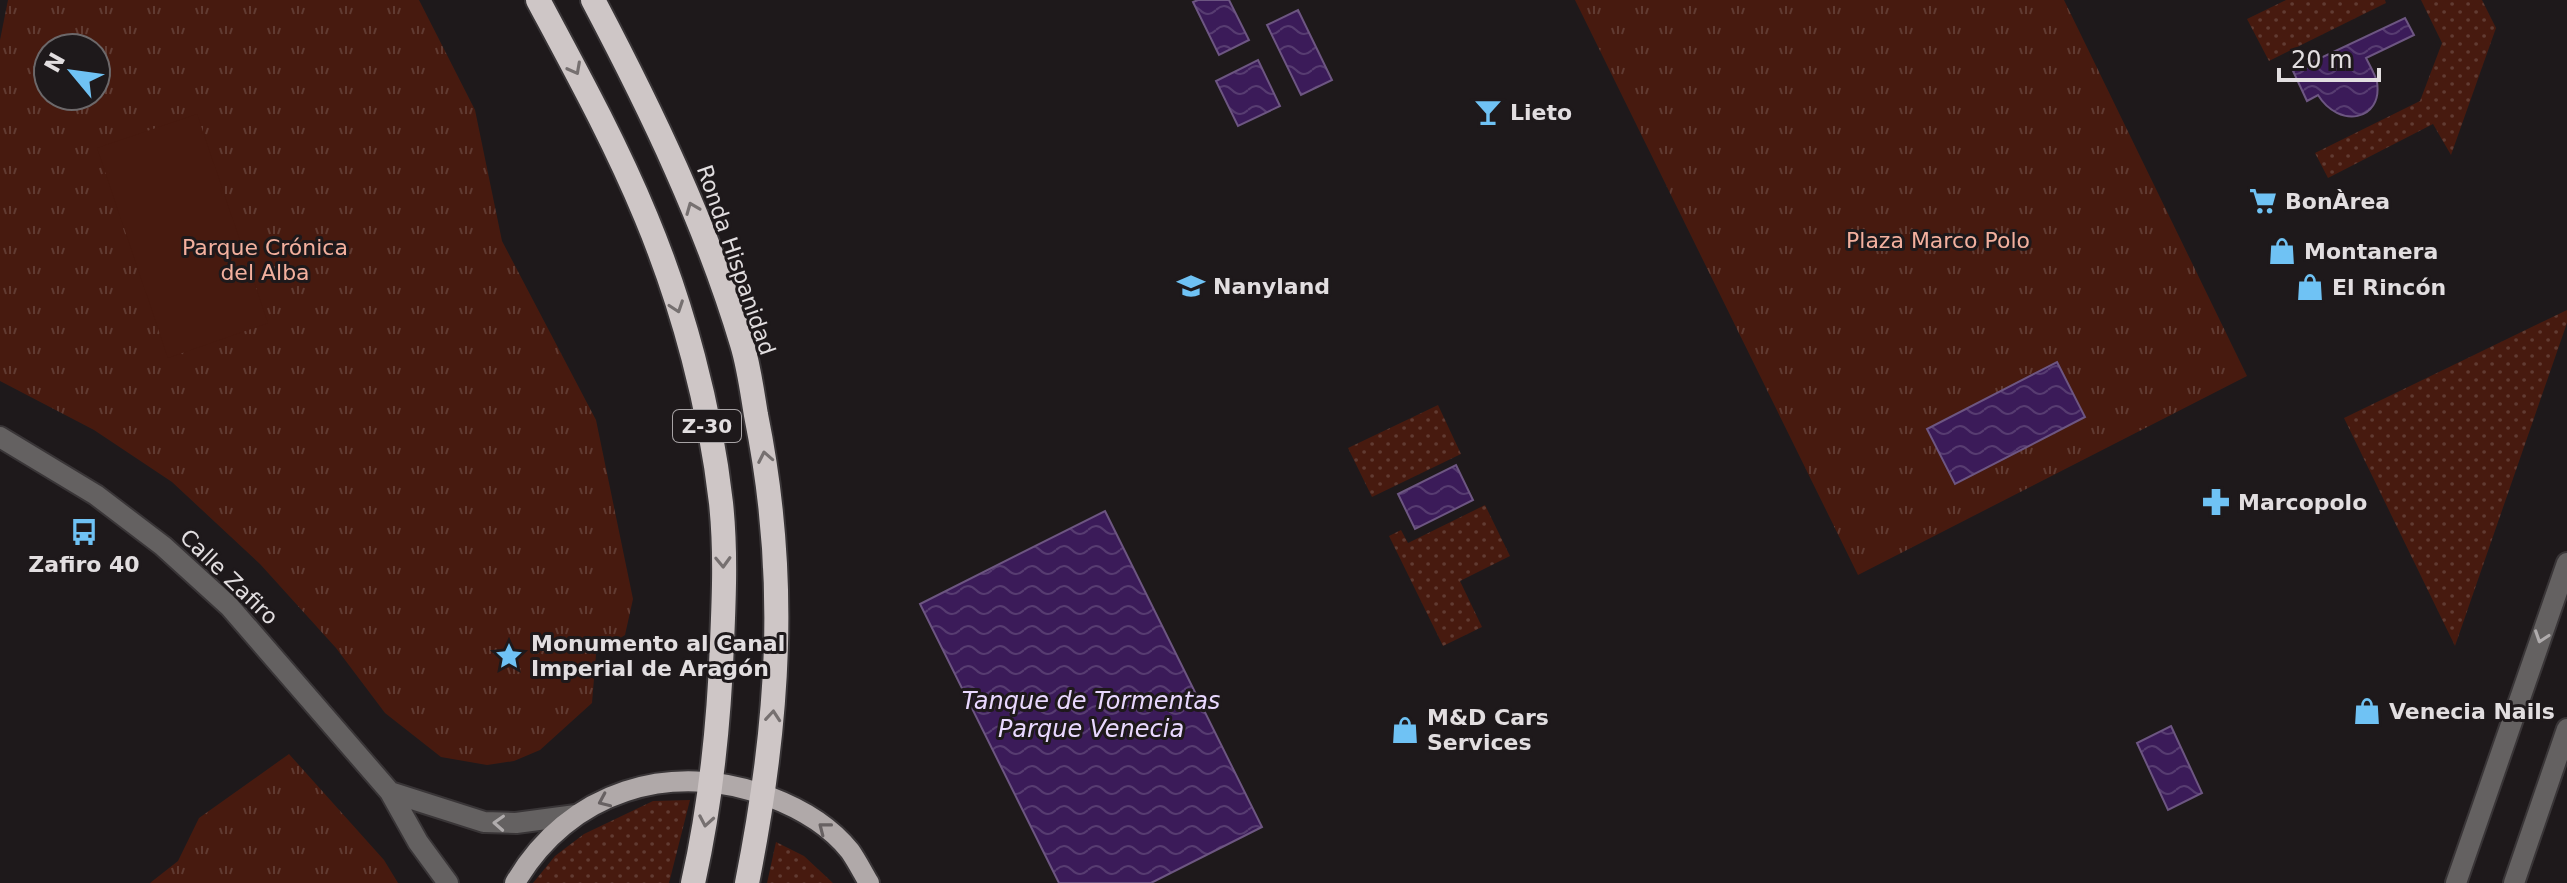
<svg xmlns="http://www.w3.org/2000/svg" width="2567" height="883" font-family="'DejaVu Sans',sans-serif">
<defs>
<pattern id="grass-dots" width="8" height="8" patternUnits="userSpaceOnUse" patternTransform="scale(2)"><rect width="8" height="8" fill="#471a0f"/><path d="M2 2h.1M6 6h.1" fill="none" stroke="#613b32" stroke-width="1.8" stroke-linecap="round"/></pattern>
<pattern id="park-tufts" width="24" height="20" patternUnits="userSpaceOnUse" patternTransform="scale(2)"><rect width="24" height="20" fill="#471a0f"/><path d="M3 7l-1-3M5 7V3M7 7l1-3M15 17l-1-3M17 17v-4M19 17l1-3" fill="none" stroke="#613b32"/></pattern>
<pattern id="water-waves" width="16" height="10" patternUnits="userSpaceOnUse" patternTransform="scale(2)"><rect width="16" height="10" fill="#3b1b59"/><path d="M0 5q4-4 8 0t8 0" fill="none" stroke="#573c71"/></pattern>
</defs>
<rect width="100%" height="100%" fill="#1e191b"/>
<path fill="url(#grass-dots)" d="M2286 0H2385L2386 3 2269 61 2247 19Z
M2421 0H2482L2496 28 2451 155 2433 124 2328 178 2315 153 2420 101 2442 43Z
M2567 310V323L2455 646 2344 418Z
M1438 405 1461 454 1372 497 1348 448Z
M1485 505 1510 556 1460 581 1482 627 1443 646 1389 536 1401 530 1408 543Z
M690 800 669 883H533L555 856 584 834 653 801Z
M776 842 804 856 833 883H767Z"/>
<path fill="url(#park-tufts)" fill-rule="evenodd" d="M8 0H419L475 110 502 241 596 420 633 599 625 635 596 654 592 703 540 750 514 761 487 765 441 757 385 713 336 648 260 564 172 482 94 430 0 381V40ZM48 48H96V96H48Z
M1575 0H2064L2247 376 1858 575Z
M289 754 384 860 398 883H150L178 861 199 818Z"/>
<path fill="#471a0f" d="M197 114 268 323 168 358 97 148Z"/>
<path fill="url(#water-waves)" stroke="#6d5682" stroke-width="2" d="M1198 0H1229L1249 40 1219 55 1193 2Z
M1298 10 1332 80 1301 95 1267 25Z
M2405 18 2414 35 2366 58C2370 66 2375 74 2377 82 2383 121 2339 129 2318 95L2307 101 2293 71Z
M1258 60 1280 106 1238 126 1216 81Z
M2057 362 2085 417 1955 484 1927 429Z
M1456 465 1473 500 1415 529 1398 494Z
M1105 511 1262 827 1151 883H1059L920 604Z
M2171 726 2202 793 2168 810 2137 743Z"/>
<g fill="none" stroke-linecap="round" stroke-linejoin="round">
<g stroke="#393537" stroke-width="24">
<path id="minor" d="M0 437 96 495 163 546 229 606 390 792 418 842 448 883
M390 792 484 822 516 823 576 815
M2456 883 2567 563
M2514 883 2567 729"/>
</g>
<g stroke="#393537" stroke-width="24">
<path id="major" d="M515 883C568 791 672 759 770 797 799 808 830 826 850 851 857 861 863 873 869 883"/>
</g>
<g stroke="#393537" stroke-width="28">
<path id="highway" d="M538 0C576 71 615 142 646 217 683 306 710 407 721 503 726 550 724 597 722 643 719 724 711 803 693 883
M593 0C651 110 706 224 742 344 749 367 752 391 756 415 789 577 779 722 747 883"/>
</g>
<use href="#minor" stroke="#646161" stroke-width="20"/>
<use href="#major" stroke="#b0a9a9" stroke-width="20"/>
<use href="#highway" stroke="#cec6c6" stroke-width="24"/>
</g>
<defs><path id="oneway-chevron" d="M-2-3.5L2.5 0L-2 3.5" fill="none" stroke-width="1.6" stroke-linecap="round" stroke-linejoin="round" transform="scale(2)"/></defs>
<g stroke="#767070">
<use href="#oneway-chevron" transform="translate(575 69) rotate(62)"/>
<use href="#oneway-chevron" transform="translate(692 208) rotate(-112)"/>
<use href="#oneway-chevron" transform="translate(677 307) rotate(71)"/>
<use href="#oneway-chevron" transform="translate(765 457) rotate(-101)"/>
<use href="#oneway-chevron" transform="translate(723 562) rotate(88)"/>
<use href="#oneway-chevron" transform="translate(773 716) rotate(-85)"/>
<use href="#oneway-chevron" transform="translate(706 821) rotate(100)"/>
</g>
<g stroke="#b0acad">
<use href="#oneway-chevron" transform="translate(2541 637) rotate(109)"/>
<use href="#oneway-chevron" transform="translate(499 823) rotate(-177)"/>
</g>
<g stroke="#676162">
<use href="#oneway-chevron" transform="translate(604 801) rotate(156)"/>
<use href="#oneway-chevron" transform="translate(824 828) rotate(-142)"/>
</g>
<defs>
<g id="bar-bare" transform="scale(2.16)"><path d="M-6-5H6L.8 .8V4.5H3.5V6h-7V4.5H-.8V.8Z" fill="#6fc2f4" stroke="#1e191b" stroke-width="2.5" paint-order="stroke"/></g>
<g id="supermarket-bare" transform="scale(2.16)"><path d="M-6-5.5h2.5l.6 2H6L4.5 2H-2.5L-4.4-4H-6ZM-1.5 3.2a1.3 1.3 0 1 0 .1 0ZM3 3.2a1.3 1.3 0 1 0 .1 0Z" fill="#6fc2f4" stroke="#1e191b" stroke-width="2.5" paint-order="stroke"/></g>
<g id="shop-bare" transform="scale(2.16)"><path d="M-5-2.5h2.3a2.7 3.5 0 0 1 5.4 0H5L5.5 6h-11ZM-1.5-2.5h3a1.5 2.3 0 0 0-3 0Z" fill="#6fc2f4" stroke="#1e191b" stroke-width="2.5" paint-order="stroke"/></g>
<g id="school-bare" transform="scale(2.16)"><path d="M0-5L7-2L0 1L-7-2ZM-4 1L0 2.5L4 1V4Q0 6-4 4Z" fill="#6fc2f4" stroke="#1e191b" stroke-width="2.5" paint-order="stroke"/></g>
<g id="pharmacy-bare" transform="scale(2.16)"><path d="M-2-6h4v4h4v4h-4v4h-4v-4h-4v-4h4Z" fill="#6fc2f4" stroke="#1e191b" stroke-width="2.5" paint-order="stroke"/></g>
<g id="bus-bare" transform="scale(2.16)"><path d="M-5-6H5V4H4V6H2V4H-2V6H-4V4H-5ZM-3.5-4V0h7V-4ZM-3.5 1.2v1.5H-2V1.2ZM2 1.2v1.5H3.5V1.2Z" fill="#6fc2f4" stroke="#1e191b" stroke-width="2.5" paint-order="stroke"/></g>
<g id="sight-bare" transform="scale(2.16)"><path d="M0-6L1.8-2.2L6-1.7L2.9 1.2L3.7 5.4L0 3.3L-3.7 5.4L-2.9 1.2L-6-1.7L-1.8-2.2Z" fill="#6fc2f4" stroke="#1e191b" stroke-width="2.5" paint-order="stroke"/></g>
</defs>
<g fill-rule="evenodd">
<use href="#bar-bare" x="1488" y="112"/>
<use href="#supermarket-bare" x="2263" y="201"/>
<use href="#shop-bare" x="2282" y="251"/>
<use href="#school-bare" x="1191" y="286"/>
<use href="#shop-bare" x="2310" y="287"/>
<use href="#pharmacy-bare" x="2216" y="502"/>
<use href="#bus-bare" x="84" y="532"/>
<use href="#sight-bare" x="509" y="656"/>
<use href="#shop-bare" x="2367" y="711"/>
<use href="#shop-bare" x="1405" y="730"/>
</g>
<g text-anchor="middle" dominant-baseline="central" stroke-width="6" stroke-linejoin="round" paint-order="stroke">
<rect fill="#1e191b" stroke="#a7a3a5" stroke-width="2" x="673" y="410" width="68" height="32" rx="6"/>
<g font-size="20" font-weight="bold" fill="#e2dee0">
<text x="707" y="426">Z-30</text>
</g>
<g font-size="22" font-weight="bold" fill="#e2dee0" stroke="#1e191b" text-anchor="start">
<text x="1510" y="112">Lieto</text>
<text x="2285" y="201">BonÀrea</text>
<text x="2304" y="251">Montanera</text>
<text x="1213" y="286">Nanyland</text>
<text x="2332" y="287">El Rincón</text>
<text x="2238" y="502">Marcopolo</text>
<text x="84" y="564" text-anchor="middle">Zafiro 40</text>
<text x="531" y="643">Monumento al Canal<tspan x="531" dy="25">Imperial de Aragón</tspan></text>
<text x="2389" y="711">Venecia Nails</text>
<text x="1427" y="717">M&amp;D Cars<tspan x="1427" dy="25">Services</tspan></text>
</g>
<g font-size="22" fill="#f3b09e" stroke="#1e191b">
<text x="1938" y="240">Plaza Marco Polo</text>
<text x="265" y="247">Parque Crónica<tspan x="265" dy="25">del Alba</tspan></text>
</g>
<g font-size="22" fill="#e2dee0" stroke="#1e191b">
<text transform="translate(736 260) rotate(71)">Ronda Hispanidad</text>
<text transform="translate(229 577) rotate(44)">Calle Zafiro</text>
</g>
<g font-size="24" font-style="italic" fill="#e9d8ff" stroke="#1e191b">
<text x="1091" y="701">Tanque de Tormentas<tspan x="1091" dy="28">Parque Venecia</tspan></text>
</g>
</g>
<g transform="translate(72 72) rotate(299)"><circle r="38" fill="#1e191b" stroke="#6c686a" stroke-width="2"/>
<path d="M0-6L14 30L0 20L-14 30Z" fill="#6fc2f4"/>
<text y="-12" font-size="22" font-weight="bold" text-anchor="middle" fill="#e2dee0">N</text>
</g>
<path d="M2279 68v12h100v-12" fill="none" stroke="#e2dee0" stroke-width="4"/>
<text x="2291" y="68" font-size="24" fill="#e2dee0" stroke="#1e191b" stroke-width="6" paint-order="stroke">20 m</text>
</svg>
